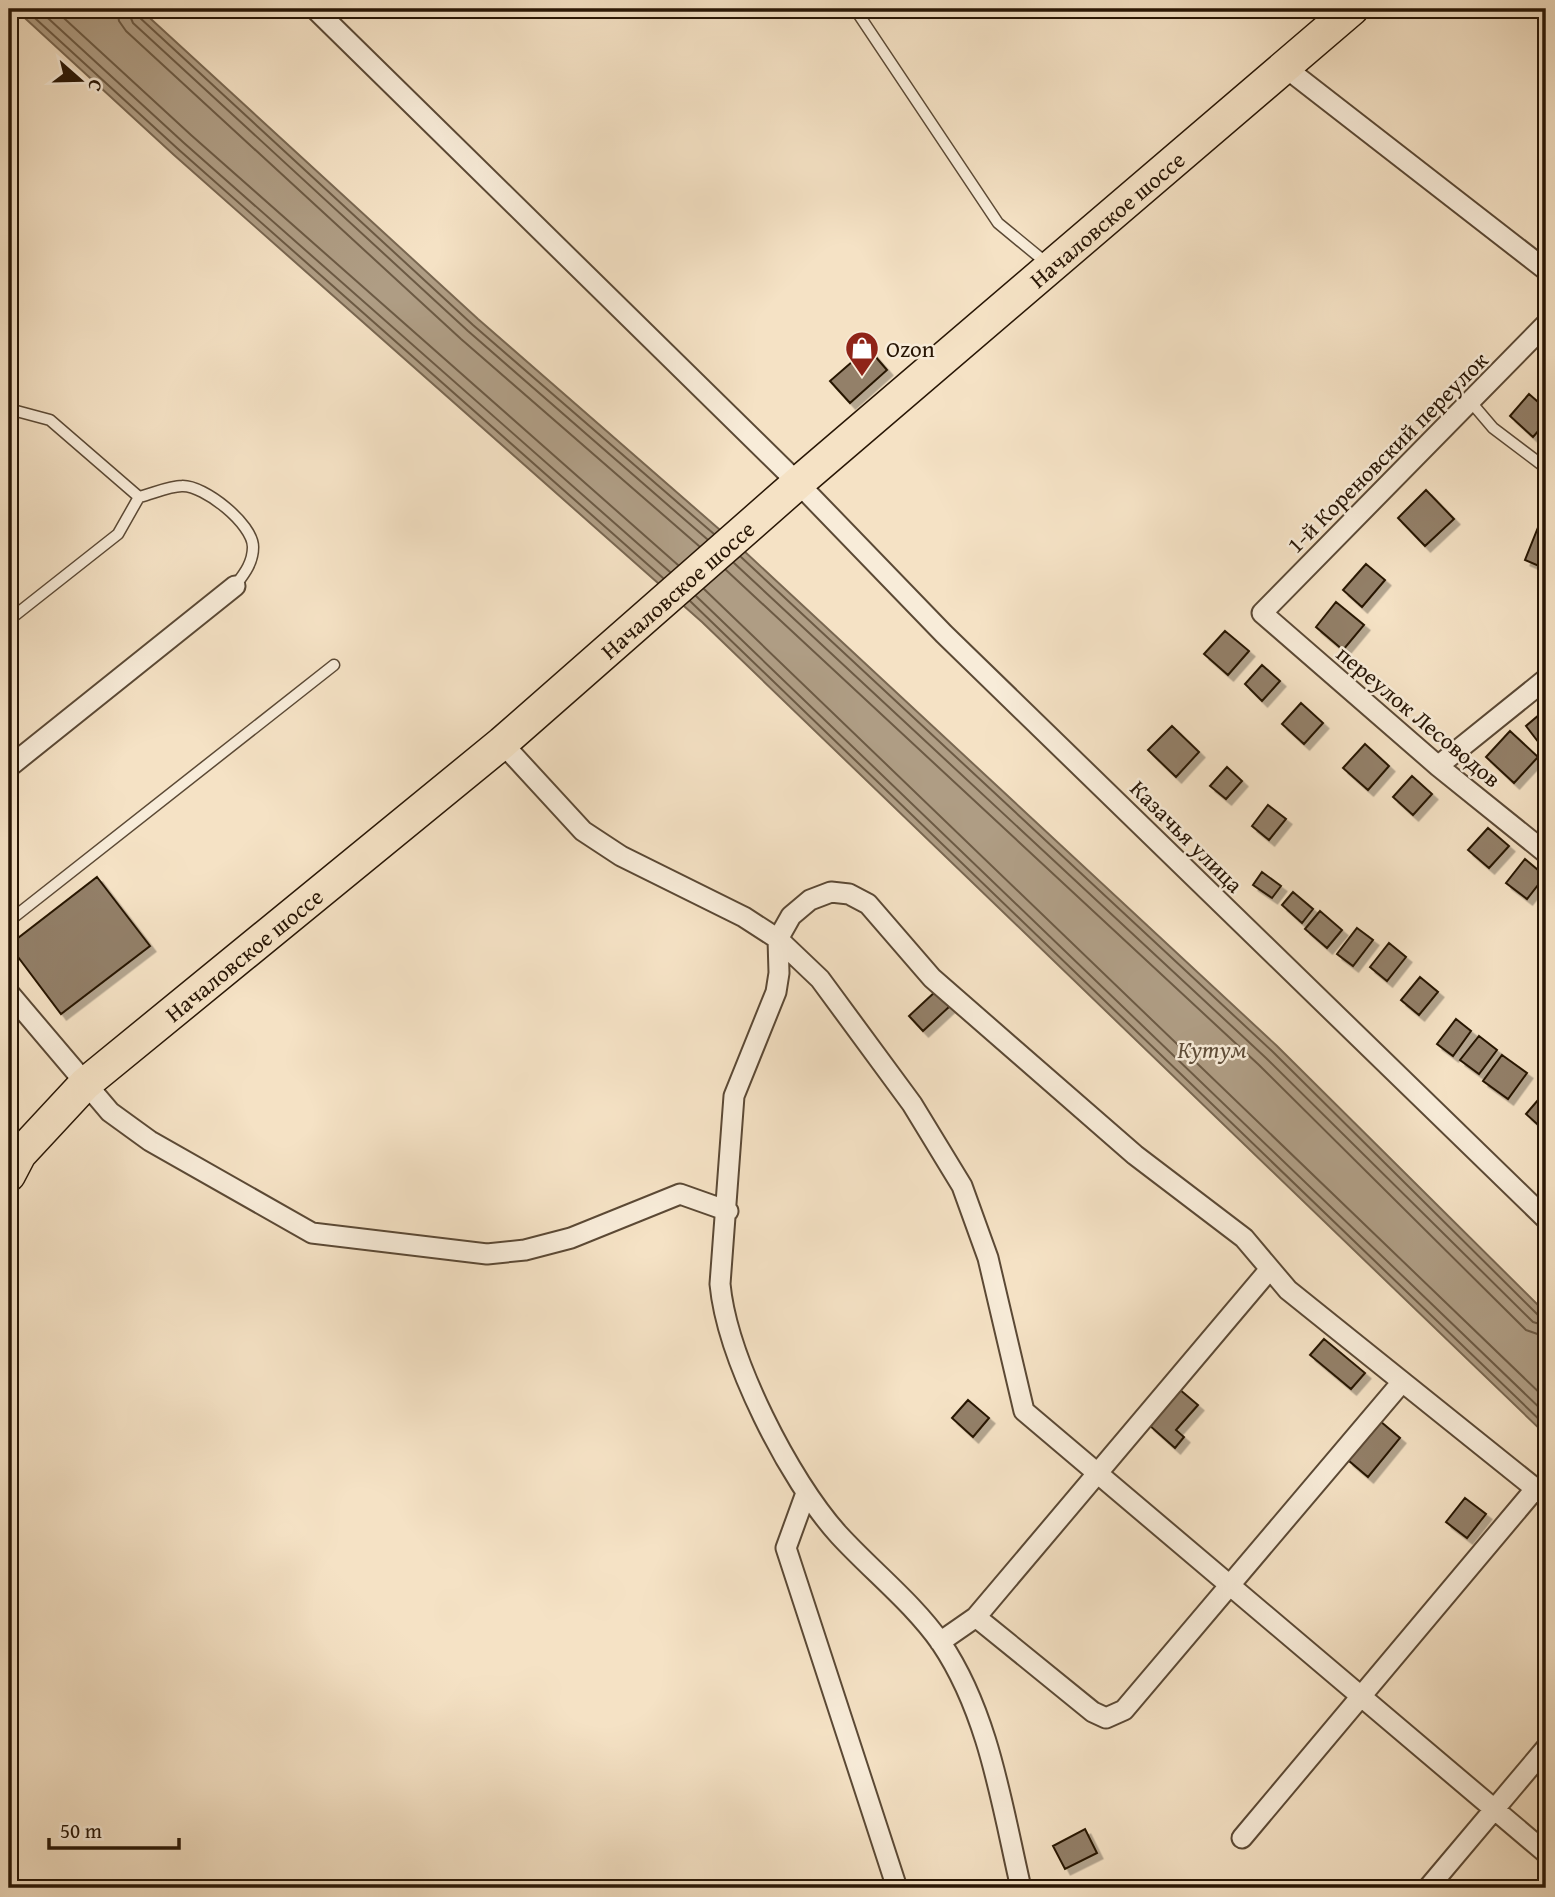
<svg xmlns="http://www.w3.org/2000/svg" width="1555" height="1897" font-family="'Gentium Book Plus',serif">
<defs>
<filter id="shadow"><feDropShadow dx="5.5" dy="5.5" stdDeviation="0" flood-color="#0004"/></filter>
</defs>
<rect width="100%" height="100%" fill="#f5e2c5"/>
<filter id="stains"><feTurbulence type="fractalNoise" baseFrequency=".00286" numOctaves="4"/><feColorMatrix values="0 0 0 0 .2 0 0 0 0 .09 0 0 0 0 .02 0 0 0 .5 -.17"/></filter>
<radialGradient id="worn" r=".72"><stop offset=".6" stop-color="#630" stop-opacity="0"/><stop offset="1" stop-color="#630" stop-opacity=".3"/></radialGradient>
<path fill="#af9d84" stroke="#796751" stroke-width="2" d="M15 9H140L478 319 743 550 1277 1046 1546 1313V1435L702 622 174 155Z"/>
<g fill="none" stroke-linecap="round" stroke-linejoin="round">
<path stroke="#6c5a44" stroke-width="2" d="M25 9 178 149 663 578
M38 9 184 143 670 572
M54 9 191 135 678 565
M117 9 119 21 126 31 461 339 699 546
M127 9 133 23 468 331 707 539
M136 9 139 17 473 325 714 534
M741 557 1272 1051 1538 1315 1546 1317
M734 563 1266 1058 1533 1322 1546 1326
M726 570 1259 1065 1526 1330 1546 1337
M704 589 1546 1399
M696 596 1546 1414
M690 601 1546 1426"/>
</g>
<path fill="#938069" stroke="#281605" stroke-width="2" filter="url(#shadow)" d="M868 348 887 370 850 403 830 381Z
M1529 394 1546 409V422L1533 437 1510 416Z
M1426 490 1454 519 1425 546 1398 518Z
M1543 515 1546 516V569L1525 560Z
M1366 564 1385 580 1362 607 1343 590Z
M1336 602 1364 625 1343 650 1316 627Z
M1225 631 1249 651 1228 675 1204 654Z
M1262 665 1280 681 1262 701 1245 684Z
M1301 703 1323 723 1304 744 1282 724Z
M1546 709V752L1526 726Z
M1172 726 1199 752 1176 777 1148 750Z
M1510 731 1538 757 1514 783 1486 757Z
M1365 744 1389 766 1368 790 1343 768Z
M1227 767 1242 781 1226 799 1210 786Z
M1412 776 1432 794 1413 815 1393 797Z
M1268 805 1286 819 1269 840 1252 826Z
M1488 828 1509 846 1489 868 1468 850Z
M1525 859 1545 876 1527 899 1506 883Z
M1262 872 1281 886 1272 898 1253 885Z
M97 877 150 946 61 1014 9 945Z
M1293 892 1313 909 1302 923 1282 905Z
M1320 911 1342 930 1327 948 1305 929Z
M1357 928 1373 940 1353 966 1337 954Z
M1389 943 1406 957 1387 981 1370 967Z
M1420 977 1438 992 1419 1015 1401 1000Z
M936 991 950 1006 923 1031 909 1016Z
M1456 1019 1471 1031 1453 1056 1437 1044Z
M1479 1036 1497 1050 1479 1074 1460 1060Z
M1502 1055 1527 1073 1508 1099 1483 1081Z
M1544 1093 1546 1095V1132L1526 1114Z
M1324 1339 1365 1373 1351 1389 1310 1355Z
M1179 1389 1198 1405 1176 1430 1184 1437 1175 1448 1149 1425Z
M968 1400 989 1418 973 1437 952 1418Z
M1380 1421 1400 1438 1368 1477 1348 1460Z
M1465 1498 1486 1514 1467 1538 1446 1522Z
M1085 1829 1097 1853 1065 1869 1053 1846Z"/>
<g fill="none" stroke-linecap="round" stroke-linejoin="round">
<g stroke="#5b4935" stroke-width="13">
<path id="lane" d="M855 9 998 223 1049 265
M1470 401 1493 428 1546 468
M9 409 50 420 139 497C152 494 169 486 182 486 204 485 253 524 253 547 253 563 244 574 235 586
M9 620 118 534 139 497
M9 921 334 665"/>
</g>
<g stroke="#5b4935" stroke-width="23">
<path id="street" d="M315 9 798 483 944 634 1546 1219
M1286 68 1546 270
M1546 324 1262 613 1438 766 1546 853
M502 743 583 831 621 856 744 917 778 939 820 979 912 1104 962 1186 988 1258 1024 1411 1546 1853
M1438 766 1546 679
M9 767 235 586
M9 993 110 1112 150 1141 312 1233 487 1254 525 1250 571 1238 680 1194 728 1211
M806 1493 786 1548 897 1888
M976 1617 1093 1712 1106 1718 1124 1710 1402 1382
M940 1642 976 1617 1270 1269
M1242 1838 1536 1488
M1021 1888C1002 1806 989 1714 941 1643 913 1603 872 1571 839 1535 789 1480 727 1358 720 1284L734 1096 776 992 779 973 778 939 791 916 810 900 831 892 849 894 868 904 932 978 1135 1155 1244 1238 1288 1290 1546 1497
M1428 1888 1546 1748"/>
</g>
<g stroke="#281605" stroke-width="35">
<g id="primary">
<path id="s1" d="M9 1175 20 1154 85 1084 502 743 798 483 1352 9"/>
</g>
</g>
<use href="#lane" stroke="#f8ecd9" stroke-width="10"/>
<use href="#street" stroke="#f8ecd9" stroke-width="19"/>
<use href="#primary" stroke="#f5e2c5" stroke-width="32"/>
</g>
<defs>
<g id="shop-pin" transform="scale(1.75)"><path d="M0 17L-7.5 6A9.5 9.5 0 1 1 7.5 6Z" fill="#8f2418" stroke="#f8ecd9"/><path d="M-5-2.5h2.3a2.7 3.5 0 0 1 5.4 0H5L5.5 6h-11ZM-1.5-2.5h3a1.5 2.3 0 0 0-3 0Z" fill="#fff"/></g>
</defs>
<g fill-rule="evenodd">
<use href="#shop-pin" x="862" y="348"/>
</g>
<g text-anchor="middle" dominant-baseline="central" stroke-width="5" stroke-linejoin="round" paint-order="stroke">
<g font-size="23" fill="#281605" stroke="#f8ecd9">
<text stroke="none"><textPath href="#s1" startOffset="1458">Началовское шоссе</textPath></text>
<text transform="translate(1387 452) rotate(-45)">1-й Кореновский переулок</text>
<text stroke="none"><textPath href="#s1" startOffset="891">Началовское шоссе</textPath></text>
<text transform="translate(1419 716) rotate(40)">переулок Лесоводов</text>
<text transform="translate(1187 836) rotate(45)">Казачья улица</text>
<text stroke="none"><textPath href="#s1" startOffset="324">Началовское шоссе</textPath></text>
</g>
<g font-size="23" fill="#281605" stroke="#f8ecd9" text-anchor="start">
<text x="886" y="348">Ozon</text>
</g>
<g font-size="24" font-style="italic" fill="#5e4c38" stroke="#f8ecd9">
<text x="1212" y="1049">Кутум</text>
</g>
</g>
<rect width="1555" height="1897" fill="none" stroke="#f5e2c5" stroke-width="35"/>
<rect x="10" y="10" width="1534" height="1876" fill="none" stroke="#281605" stroke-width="3.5"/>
<rect x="18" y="18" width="1520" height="1862" fill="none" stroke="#281605" stroke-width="2"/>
<g transform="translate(80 80) rotate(110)" stroke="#f8ecd9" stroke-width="5" paint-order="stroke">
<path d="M0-5L12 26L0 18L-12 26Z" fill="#281605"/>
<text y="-10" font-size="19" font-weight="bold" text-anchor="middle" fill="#281605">С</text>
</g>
<path d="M49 1838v10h130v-10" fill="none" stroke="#281605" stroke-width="3.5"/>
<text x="60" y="1838" font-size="21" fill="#281605" stroke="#f8ecd9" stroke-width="5" paint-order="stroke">50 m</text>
<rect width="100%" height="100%" filter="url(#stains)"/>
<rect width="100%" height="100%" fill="url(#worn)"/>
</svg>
